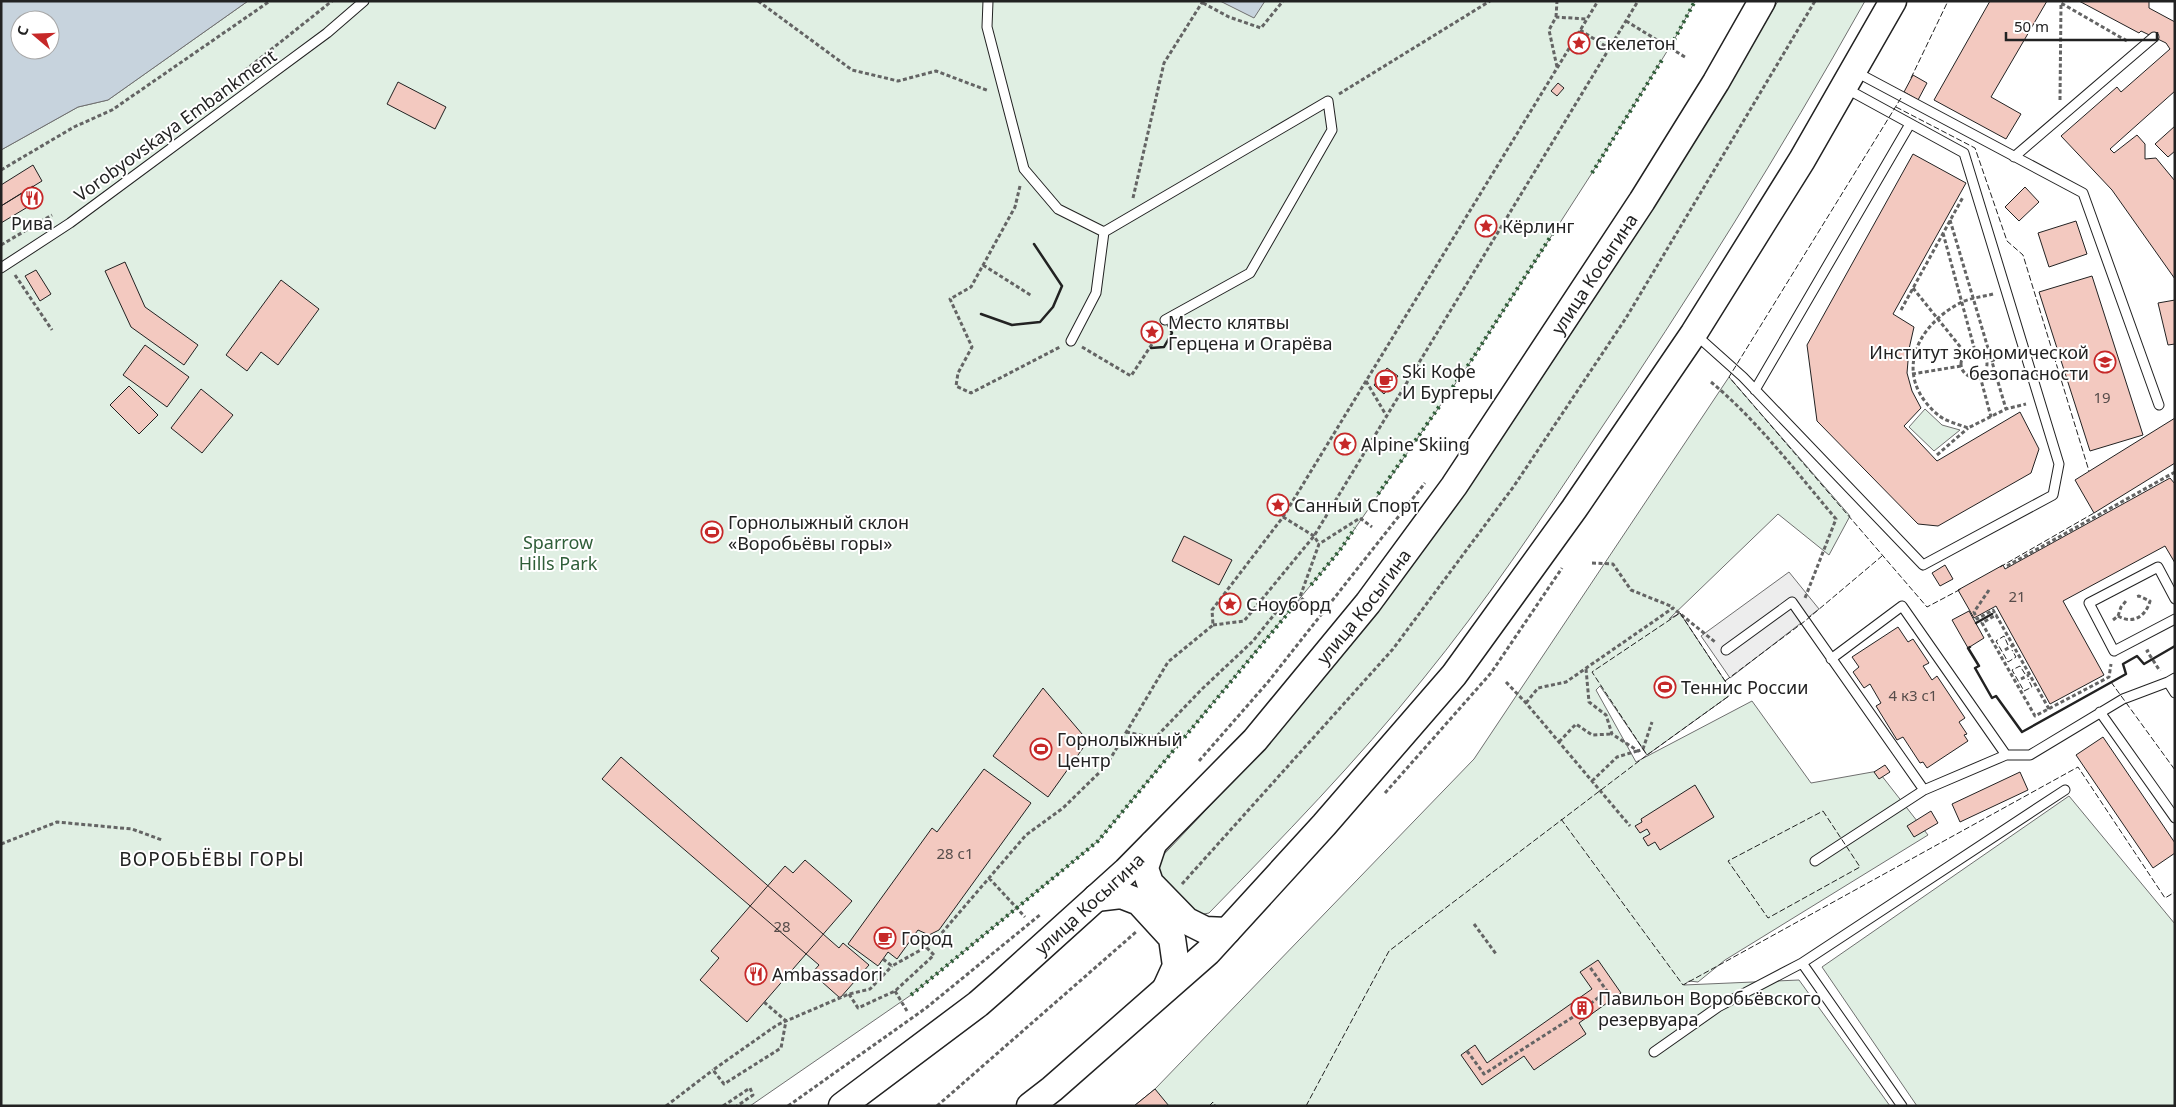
<svg xmlns="http://www.w3.org/2000/svg" width="2176" height="1107" font-family="'Noto Sans',sans-serif">
<rect width="100%" height="100%" fill="#fff"/>
<path fill="#e0efe3" stroke="#6f6f6f" d="M248 1H1695L1674 40 1592 173 1469 364 1340 550 1098 841 911 995 750 1106H1V150L78 107 108 100Z
M1778 1H1865C1781 151 1690 297 1594 439 1540 521 1485 603 1423 679 1357 761 1283 837 1209 913L1194 916 1148 871C1222 794 1294 716 1360 633 1428 548 1489 458 1548 368 1628 248 1705 126 1778 1Z
M1729 377 1850 516 1829 555 1778 514 1669 619 1680 613 1733 693 1647 755 1600 686 1596 690 1636 762 1752 701 1811 783 1878 771 1928 835 1725 960 1698 982 1689 981 1684 985 1799 980 1890 1106H1134L1155 1089 1474 759Z
M1925 409 1942 425 1960 430 1934 451 1909 427Z
M2069 796 2175 924V1106H1917L1822 967Z"/>
<path fill="#ededed" stroke="#6f6f6f" d="M1789 572 1819 609 1730 678 1701 636Z"/>
<path fill="#c7d3dd" stroke="#6f6f6f" fill-rule="evenodd" d="M1 1H248L108 100 78 107 1 150ZM20 20H50V50H20Z
M1220 1H1265L1254 18Z"/>
<path fill="#f3c9c0" stroke="#222" d="M1990 1H2047L1991 97 2021 114 2006 139 1934 100Z
M2079 1H2149V8L2175 22V91L2110 149 2114 153 2137 135 2145 144V159L2156 158 2175 181V279L2112 190 2061 136 2117 87 2121 92 2170 49 2166 43 2141 31 2139 33Z
M1913 75 1927 83 1918 100 1904 92Z
M398 82 446 107 435 129 387 104Z
M1558 83 1564 88 1557 96 1551 91Z
M2175 126V151L2168 157 2155 144Z
M1913 154 1966 183 1893 314 1914 327 1909 349 1907 373 1912 391 1921 408 1904 426 1937 461 2020 412 2039 449 2031 473 1938 526 1918 524 1817 421 1807 345Z
M33 165 42 181 1 206V185Z
M33 186 41 199 1 223V206Z
M2025 187 2039 202 2019 221 2005 207Z
M2076 221 2087 254 2049 267 2038 233Z
M125 262 145 307 198 345 184 365 131 327 105 271Z
M36 270 51 294 40 301 25 276Z
M2092 276 2143 435 2090 451 2039 292Z
M281 280 319 309 278 365 261 352 247 371 226 355Z
M2175 300V344L2168 345 2158 303Z
M145 345 189 377 167 407 123 375Z
M1387 368 1398 376 1384 394 1374 385Z
M129 386 158 415 139 434 110 405Z
M201 389 233 415 202 453 171 428Z
M2175 418V463L2094 513 2075 480Z
M2170 478 2175 484V563L2165 546 2063 601 2104 675 2050 704 1996 606 1974 618 1958 590 2003 565 2005 569Z
M1184 536 1232 560 1219 585 1172 561Z
M1945 565 1953 579 1940 586 1932 573Z
M1969 611 1984 638 1968 648 1952 620Z
M1898 627 1908 642 1913 639 1929 663 1923 666 1932 680 1937 676 1965 718 1959 722 1967 734 1964 735 1968 741 1927 768 1923 762 1920 763 1903 737 1897 740 1876 706 1881 703 1870 684 1864 688 1853 672 1859 667 1852 657Z
M1043 688 1088 741 1048 797 993 756Z
M2103 737 2175 843V853L2153 868 2076 755Z
M621 757 839 948 843 943 869 965 840 998 812 973 819 965 602 779Z
M1885 765 1890 772 1879 779 1874 772Z
M984 769 1031 803 939 930 929 935 918 930 897 959 888 952 878 966 848 944 932 828 937 832Z
M2020 772 2028 790 1960 822 1952 804Z
M1695 785 1714 817 1660 850 1655 842 1648 846 1643 838 1650 834 1647 829 1640 833 1635 826 1642 822 1641 819Z
M1931 811 1938 823 1914 837 1907 826Z
M805 860 852 901 747 1022 700 980 719 958 711 951 785 866 793 873Z
M1598 960 1621 993 1579 1023 1586 1034 1534 1070 1524 1056 1482 1085 1461 1055 1475 1045 1487 1063 1592 989 1580 972Z
M1155 1089 1169 1106H1134Z"/>
<g fill="none" stroke-linecap="round" stroke-linejoin="round">
<g stroke="#222" stroke-width="11">
<path id="lane" d="M988 1 987 27 1024 169 1058 209 1104 232 1328 101 1332 130 1250 273 1165 320
M1856 72 2083 193 2159 405
M2014 157 2154 37
M1 268 70 223 327 33 364 1
M1696 335 1743 377 1923 565 2053 495 2059 464 1964 153 1847 89
M1071 341 1096 293 1104 232
M1755 390 1910 124
M2175 599 2158 567 2089 603 2114 651 2175 619
M1726 650 1792 602 1924 790 2006 755
M1831 659 1902 606 2006 755H2030L2123 699 2168 682
M2175 678 2168 682 2175 693
M2100 712 2175 818
M1815 861 1924 790
M1654 1052 1718 1007 1802 963
M1902 1106 1802 963 2065 790"/>
</g>
<g stroke="#222" stroke-width="29">
<g id="secondary">
<path d="M1153 844 1145 868 1150 883 1187 921 1205 930 1227 931"/>
<path d="M1096 898 1121 895 1139 902 1172 938 1176 966 1166 988"/>
<path id="s1" d="M842 1106 978 1004 1002 983 1126 871 1255 740 1368 603 1454 486 1642 201 1716 82 1762 1"/>
<path d="M1030 1106 1052 1089 1208 952 1324 825 1454 675 1574 509 1694 333 1802 160 1893 1"/>
</g>
</g>
<path stroke="#646464" stroke-width="3" stroke-dasharray="4 2.5" stroke-linecap="butt" d="M758 1 852 70 898 81 936 71 989 91
M1203 3 1229 17 1261 28 1283 1
M1556 17 1557 1
M1626 21 1685 57
M1580 30 1610 49
M1557 67 1549 30 1556 17 1587 19
M1339 94 1490 1
M2060 100 2061 3 2127 41
M194 111 332 1
M1 170 74 127 112 110 270 1
M1020 186 1015 207 971 287 950 299 972 347 958 373 956 386 971 393 1060 347
M1133 198 1164 63 1203 1
M1950 220 2006 409
M1943 233 1975 351
M1 245 52 215
M983 265 1032 296
M15 275 52 330
M1913 288 1966 354
M1993 294C1982 297 1969 298 1960 303 1915 327 1893 376 1937 414 1944 421 1958 424 1968 428L2006 409 2026 404
M1901 310 1963 197
M1082 347 1131 376 1160 332
M1961 364a13 13 0 1 1 26 0a13 13 0 1 1-26 0Z
M1991 361 2011 354
M1912 374 1961 366
M1980 376 1991 417
M1366 381 1386 415
M1711 382C1758 421 1797 473 1836 519L1805 598
M1937 455 1968 428
M1283 517 1314 536 1319 544
M1592 563 1613 564 1631 590 1673 607
M2007 566 2175 472
M1989 590 1974 612 1977 619 1993 610 1996 615
M1309 605 1300 597 1319 544 1360 518 1372 527
M2118 616C2133 625 2146 616 2150 601L2139 596 2136 597
M2113 620 2118 616 2121 607 2126 601
M1213 625 1244 621 1314 536 1638 1
M2005 650 2013 645
M2149 650 2147 651 2160 671
M1586 669 1589 702 1606 715 1612 734 1638 751 1643 749 1652 722
M2021 679 2029 675
M1506 682 1526 703 1630 826
M1526 703 1538 688 1566 682 1673 608 1715 642
M2049 709 1996 615 1982 623 2035 716 2109 677 2111 664
M1126 732 1155 738 1202 689 1253 641 1277 611 1290 602 1304 600
M1559 742 1576 724 1592 735 1612 734
M1199 761 1268 682 1425 483
M1592 781 1617 757 1637 751
M1385 793 1491 673 1562 568
M1 844 57 822 132 829 162 840
M989 878 1025 917
M1182 884 1393 649 1514 486 1626 318 1815 1
M1474 924 1496 954
M883 959 892 966 926 947 940 935 1026 835 1063 808 1106 766 1168 662 1213 625 1212 610 1283 517 1598 1
M895 991 907 1011
M849 994 858 1008 895 991 934 955 926 947
M764 1002 786 1021 781 1048 724 1084 713 1070 777 1025 786 1021 849 994 870 989 892 966
M1467 1051 1484 1074 1573 1017 1607 991 1589 966
M666 1106 713 1070
M723 1106 750 1088 753 1095 737 1106
M788 1106 926 1008 1041 914
M937 1106 1136 932"/>
<use href="#lane" stroke="#fff" stroke-width="9"/>
<use href="#secondary" stroke="#fff" stroke-width="26"/>
<path stroke="#2f5e38" stroke-width="4" stroke-dasharray="2.5 4" stroke-linecap="butt" d="M1674 40 1695 1
M1592 173 1662 60
M1378 494 1469 364 1558 225
M1311 585 1340 550 1355 528
M911 995 1098 841 1294 606"/>
<path stroke="#222" stroke-width="1" stroke-dasharray="6 2.5" stroke-linecap="butt" d="M1911 78 1948 1
M1901 98 1729 377 1927 607 1961 589
M1896 107 1975 148 2007 241 2023 255 2089 471
M2000 567 2094 513
M1680 613 1733 693 1647 755 1592 672Z
M2008 645 2004 636 1996 641 2008 662 2016 657 2012 650
M2025 674 2020 666 2012 670 2024 691 2032 687 2028 679
M1725 681 1805 621 1882 556
M2111 682 2175 770
M1823 811 1860 867 1768 918 1728 861Z
M1561 819 1683 985 2078 767 2165 898 2175 892
M1209 1106 1213 1102 1216 1106
M1306 1106 1389 951 1647 755"/>
<path stroke="#222" stroke-width="2.5" d="M981 314 1012 325 1040 322 1053 307 1062 286 1034 244
M1151 348 1164 347 1172 333 1168 325
M1976 623 1992 614
M1970 647 1968 648 1979 666 1975 668 1992 698 1996 696 2022 732 2126 674 2123 664 2137 656 2144 664 2175 646"/>
</g>
<defs>
<g id="sight-ring" transform="scale(1.125)"><circle r="9.5" fill="#fff" stroke="#c62828" stroke-width="1.5"/><path d="M0-6L1.8-2.2L6-1.7L2.9 1.2L3.7 5.4L0 3.3L-3.7 5.4L-2.9 1.2L-6-1.7L-1.8-2.2Z" fill="#c62828"/></g>
<g id="restaurant-ring" transform="scale(1.125)"><circle r="9.5" fill="#fff" stroke="#c62828" stroke-width="1.5"/><path d="M-5-6h1v4h1v-4h1v4h1v-4h1v5L-1.5 .5V6h-2V.5L-5-1ZM5-6V6H3V1.5H1.5Q1.5-4 5-6Z" fill="#c62828"/></g>
<g id="university-ring" transform="scale(1.125)"><circle r="9.5" fill="#fff" stroke="#c62828" stroke-width="1.5"/><path d="M0-5L7-2L0 1L-7-2ZM-4 1L0 2.5L4 1V4Q0 6-4 4Z" fill="#c62828"/></g>
<g id="cafe-ring" transform="scale(1.125)"><circle r="9.5" fill="#fff" stroke="#c62828" stroke-width="1.5"/><path d="M-5.5-4.5H6V0H3Q3 3.5 0 3.5H-2.5Q-5.5 3.5-5.5 0ZM3-3.2v2h1.7v-2ZM-6 4.5H4V6H-6Z" fill="#c62828"/></g>
<g id="stadium-ring" transform="scale(1.125)"><circle r="9.5" fill="#fff" stroke="#c62828" stroke-width="1.5"/><path d="M0-5a6.5 5 0 1 0 0 10a6.5 5 0 1 0 0-10ZM-3.5-1.8h7v3.6h-7Z" fill="#c62828"/></g>
<g id="building-ring" transform="scale(1.125)"><circle r="9.5" fill="#fff" stroke="#c62828" stroke-width="1.5"/><path d="M-4-6H4V6H1V3H-1V6H-4ZM-2.5-4.3h1.7v1.8h-1.7ZM.8-4.3h1.7v1.8H.8ZM-2.5-1h1.7V.8h-1.7ZM.8-1h1.7V.8H.8Z" fill="#c62828"/></g>
</defs>
<g fill-rule="evenodd">
<use href="#sight-ring" x="1579" y="43"/>
<use href="#restaurant-ring" x="32" y="198"/>
<use href="#sight-ring" x="1486" y="226"/>
<use href="#sight-ring" x="1152" y="332"/>
<use href="#university-ring" x="2105" y="362"/>
<use href="#cafe-ring" x="1386" y="381"/>
<use href="#sight-ring" x="1345" y="444"/>
<use href="#sight-ring" x="1278" y="505"/>
<use href="#stadium-ring" x="712" y="532"/>
<use href="#sight-ring" x="1230" y="604"/>
<use href="#stadium-ring" x="1665" y="687"/>
<use href="#stadium-ring" x="1041" y="749"/>
<use href="#cafe-ring" x="885" y="938"/>
<use href="#restaurant-ring" x="756" y="974"/>
<use href="#building-ring" x="1582" y="1008"/>
</g>
<g text-anchor="middle" dominant-baseline="central" stroke-width="4" stroke-linejoin="round" paint-order="stroke">
<g font-size="15" fill="#564c4a">
<text x="2102" y="397">19</text>
<text x="2017" y="596">21</text>
<text x="1913" y="695">4 к3 с1</text>
<text x="955" y="853">28 с1</text>
<text x="782" y="926">28</text>
</g>
<g font-size="18" fill="#222" stroke="#fff" text-anchor="start">
<text x="1595" y="43">Скелетон</text>
<text x="32" y="223" text-anchor="middle">Рива</text>
<text x="1502" y="226">Кёрлинг</text>
<text x="1168" y="322">Место клятвы<tspan x="1168" dy="21">Герцена и Огарёва</tspan></text>
<text x="2089" y="352" text-anchor="end">Институт экономической<tspan x="2089" dy="21">безопасности</tspan></text>
<text x="1402" y="371">Ski Кофе<tspan x="1402" dy="21">И Бургеры</tspan></text>
<text x="1361" y="444">Alpine Skiing</text>
<text x="1294" y="505">Санный Спорт</text>
<text x="728" y="522">Горнолыжный склон<tspan x="728" dy="21">«Воробьёвы горы»</tspan></text>
<text x="1246" y="604">Сноуборд</text>
<text x="1681" y="687">Теннис России</text>
<text x="1057" y="739">Горнолыжный<tspan x="1057" dy="21">Центр</tspan></text>
<text x="901" y="938">Город</text>
<text x="772" y="974">Ambassadori</text>
<text x="1598" y="998">Павильон Воробьёвского<tspan x="1598" dy="21">резервуара</tspan></text>
</g>
<g font-size="18" fill="#222" stroke="#fff">
<text transform="translate(175 125) rotate(-36)">Vorobyovskaya Embankment</text>
<text stroke="none"><textPath href="#s1" startOffset="1130">улица Косыгина</textPath></text>
<text stroke="none"><textPath href="#s1" startOffset="725">улица Косыгина</textPath></text>
<text stroke="none"><textPath href="#s1" startOffset="320">улица Косыгина</textPath></text>
</g>
<g font-size="18" fill="#2f5e38" stroke="#fff">
<text x="558" y="542">Sparrow<tspan x="558" dy="21">Hills Park</tspan></text>
</g>
<g font-size="19" letter-spacing="1" fill="#222" stroke="#fff">
<text x="212" y="859">ВОРОБЬЁВЫ ГОРЫ</text>
</g>
</g>
<rect width="2176" height="1107" fill="none" stroke="#222222" stroke-width="5"/>
<g transform="translate(35 35) rotate(289)"><circle r="24" fill="#ffffff" stroke="#a7a7a7"/>
<path d="M0-4L9 19L0 12L-9 19Z" fill="#c62828"/>
<text y="-8" font-size="14" font-weight="bold" text-anchor="middle" fill="#222222">С</text>
</g>
<path d="M2006 32v8h151v-8" fill="none" stroke="#222222" stroke-width="2.5"/>
<text x="2014" y="32" font-size="15" fill="#222222" stroke="#ffffff" stroke-width="4" paint-order="stroke">50 m</text>
</svg>
